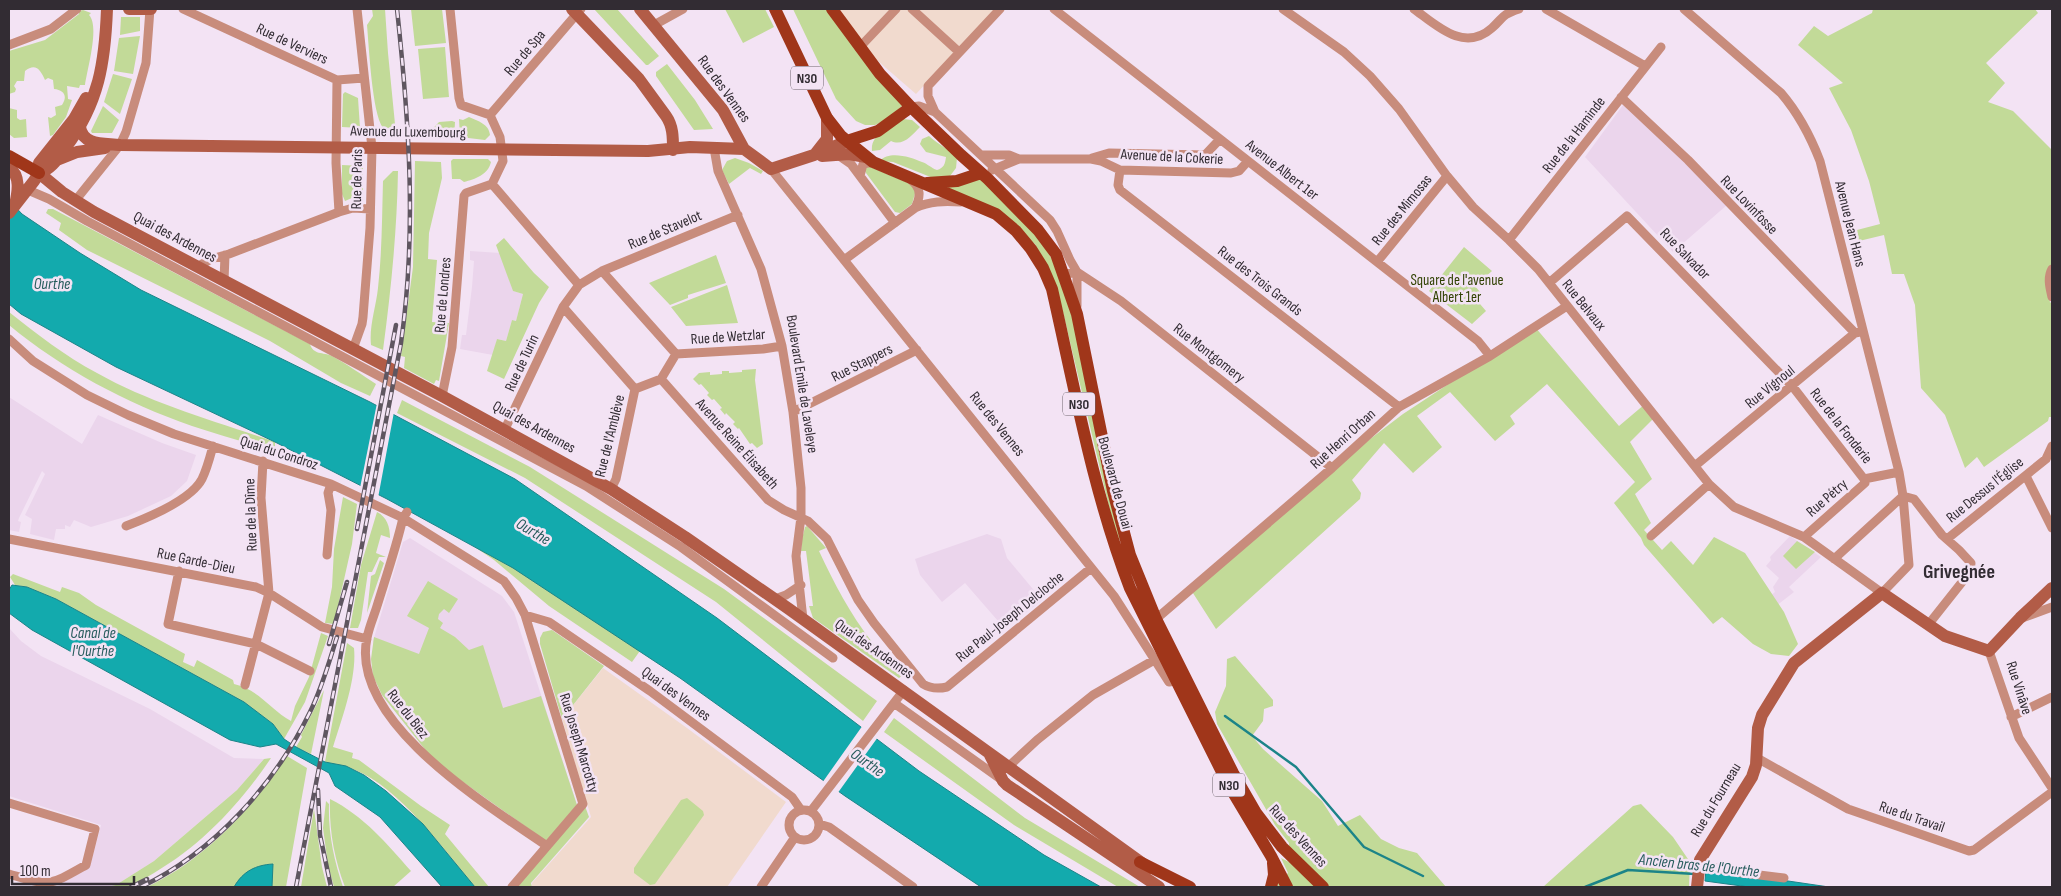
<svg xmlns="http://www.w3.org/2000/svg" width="2061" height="896" font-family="'Sofia Sans Condensed',sans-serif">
<rect width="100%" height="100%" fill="#f3e3f4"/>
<path fill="#f1dace" d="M838 9H995L916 94 871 55Z
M603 668 687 728 786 802 727 887H532V883L591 817 562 719Z"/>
<path fill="#ebd5ec" d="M1623 105 1676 154 1727 205 1673 252 1585 157Z
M470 251 500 253 513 291 523 294 516 321 512 320 506 341 497 339 493 355 460 349 462 335H466L472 287 474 261 470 260Z
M9 397 82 444 98 415 162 443 196 455 187 481 171 496 128 516 91 527 74 520 70 527 65 525V529H56L54 540 30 534 32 519 25 515 45 474 42 471 19 518 18 521 21 522 19 532 9 530Z
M987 534 1001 539 1007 558 1042 600 1005 629 965 583 942 602 920 575 915 559Z
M1790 536 1821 557 1789 587 1794 592 1776 606 1770 596 1775 592 1773 587 1779 578 1766 566 1771 560 1770 557Z
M410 538 502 596 514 612 577 805 546 841 435 762 382 695 373 641 403 542Z
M9 628 21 641 41 656 150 709 234 758 264 759 237 790 154 861 116 885 107 887H58L67 879 90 867 101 825 9 796Z"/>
<path fill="#c2da98" d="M372 9H385L388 53 395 124 391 128H383C372 113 369 47 367 25L373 16Z
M411 9H442L446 43 415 46Z
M594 9H617L659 56 648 65H646Z
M725 9H765L774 27 743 43Z
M793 9H827C851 44 873 75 903 105L888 119 875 125H865L856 121 836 99Z
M1873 9H1994V10L1996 9H2035L2038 13 1986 63 2005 83 1988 102 2013 111 2052 150V274L2047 271 2050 303 2052 301V417H2049L2048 421 1984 467 1977 457 1965 468 1945 415 1921 388 1915 305 1904 274H1892L1884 235 1859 241 1857 230 1880 224 1869 181 1851 130 1829 88 1843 83 1798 45 1814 26 1828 36 1872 13Z
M83 10 91 13 89 15C100 26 87 70 85 85H80L79 88 67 86 68 99 72 100 66 117 53 135 50 136 48 117 51 118 56 115 55 107 62 105C68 96 64 90 54 89L53 80 48 78 45 80C41 71 36 62 25 71L24 81H17L14 86 16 89 15 92 9 94V51L45 40 79 14V11Z
M121 17H140V31L120 35Z
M140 36 133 74 114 71 119 38Z
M445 47 449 97 423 99 418 49Z
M667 64 695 100 713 129 694 130 656 76V72Z
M113 74 132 79 120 114 104 102Z
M345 92 358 98 360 128 342 127 343 94Z
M103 106 119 120 112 133H92L91 131Z
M9 108 17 110V118L20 120 26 119 27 137 14 138 9 134Z
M469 117C478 121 489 124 490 135L485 140 460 137 459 119 463 120Z
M903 119 912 120 920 127C912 135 903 147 891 141L880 150 872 151C870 134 890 127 903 119Z
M452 121 455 122 454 139 429 137 427 135 439 122Z
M929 136C938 145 949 148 957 158L956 168 950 176 933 178 893 162 880 161C889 150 911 157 922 162 928 164 931 168 937 170 944 168 945 164 946 157L926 152 920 144 922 139Z
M735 158 749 163 763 171 761 174 750 168 729 184 722 170 727 161Z
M453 159H488L491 162C488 175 475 179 464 182L460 179H452L451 161Z
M415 161 441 162 442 178 429 233 428 259 437 260 432 322 449 323 439 381 436 380 434 384 404 368 405 357 401 356 413 267Z
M342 165 363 166V192L361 194 345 201 342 194Z
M868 166 911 184 916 190 912 204 900 213 895 212 866 173 864 169Z
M393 171H398C397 231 391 290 383 350L371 345C369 326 376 307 378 288 382 253 382 217 383 181Z
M981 178 1040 237 1066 286 1127 552 1115 532 1062 308 1035 244 944 187Z
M48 209H53L310 344C313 355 323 352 332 356 347 364 362 375 376 384L370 396 341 383 270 341 87 250 59 230 61 223 46 213Z
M504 238 534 273 549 287 539 303 504 379 487 371 497 339 506 341 512 320 516 321 523 294 513 291 496 245Z
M1464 247 1492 271 1475 286 1480 292 1474 297 1486 311 1472 324 1429 291Z
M716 255 726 283 688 295V298L670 305 649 283Z
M727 285 738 323 686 326 671 307Z
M9 312C37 334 65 356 97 373 152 404 215 421 275 442V448L294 457C260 446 225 437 192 426 126 403 62 369 9 325Z
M1535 327 1619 426 1645 404 1655 417 1630 442 1652 479 1635 494 1651 523 1644 530 1662 550 1671 541 1693 565 1714 537 1745 553 1784 612 1798 644 1789 656 1771 654 1753 644 1722 617 1713 624 1644 545 1641 538 1614 503 1635 482 1547 384 1510 416 1515 424 1495 441 1450 392 1417 416 1442 447 1413 473 1384 443 1352 480 1361 493 1360 499 1216 629 1191 590 1332 468 1403 414Z
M756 369 755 380 763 444 757 448 752 443 750 444 739 428 738 429 733 424 735 422 726 413 725 415 720 409 722 408 714 399 712 400 707 395 709 393 701 384 699 385 693 379 699 373 710 372V375L722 374V371H729V373L742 372V370Z
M402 400 530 467 724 589 877 701 863 721 716 602 525 478 397 413Z
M343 497 357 504 352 544 334 624 325 623 332 587 334 549Z
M377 512C387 517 390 527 390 538L381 535 376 553 386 557H379L372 572H368L361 620 358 628H350L361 565Z
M807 526 826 548 819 551C834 583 850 614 872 642 880 652 889 661 897 671L901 669 905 674 899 678 813 618 809 606H813L806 551H801L802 539 805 527Z
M457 535 559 592 642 648 632 662 549 606 494 560Z
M1797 541 1815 552 1796 569 1783 556Z
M380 560 384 563 367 613 371 576 375 574Z
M13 574 60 592 62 587 79 593 96 605 185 654 183 662 194 667 197 660 233 680 234 684C258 689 271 710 291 721L295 706 309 677 321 633 328 636 305 702 284 739 273 724 244 702 56 599 27 587 15 585 10 577Z
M428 581 458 599 449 613 444 609 439 614 438 619 443 623 440 628 455 637 469 650 483 645 503 708 541 696 577 805 546 841 435 762 382 695 373 676 371 659 374 637 419 654 429 628 407 616Z
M552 630 604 666 562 719 540 644V638L543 632Z
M347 643 354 648C357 678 342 718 333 747L353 753 352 758 359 760 421 806 450 825 445 834 489 887H475C445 851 399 787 355 770 345 767 335 765 325 762Z
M1235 656 1273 700V706L1264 709 1263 721 1252 736 1263 749 1322 801 1338 826 1360 815 1381 839 1399 848 1417 853 1446 887H1276L1280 880 1288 873 1281 858 1289 862V843L1275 825 1217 724 1215 712 1226 686 1227 659Z
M324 690 311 754 296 747 302 737 301 735Z
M894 718 1025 818 1140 887H1118L1014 825 884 732Z
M287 756 307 768 286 887H147C205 859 252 809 287 756Z
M271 758C240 804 202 845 154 873 145 878 136 884 126 887 120 888 113 887 107 887L116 885 154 861 237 790 264 759Z
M687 798 703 811 704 815 655 884 650 885 634 873V868L681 800Z
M330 799C364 816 387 844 411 871L393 887H345C334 858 329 830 330 799Z
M326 801 329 804C328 833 334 860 343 887H334L328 865 323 828Z
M1641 804 1673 837 1690 862 1689 887H1543L1633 806Z
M585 806 589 817 531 883 532 887H516Z
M314 809 322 867 327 887H301Z"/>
<path fill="#13aaad" stroke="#1c8488" d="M9 200 22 214 80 253 141 290 370 402 515 479 717 618 919 771 1044 855 1101 887H981L845 796 680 678 513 568 387 499 275 442 116 367 21 314 9 304Z
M12 585 27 587 56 599 244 702 273 724 284 739 296 747 325 762 346 766 364 775 386 791 423 824 475 887H442L380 817 335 786 329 773 276 744 260 747 230 740 32 630 9 613V590Z
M273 864 272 887H234C243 871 256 865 273 864Z
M1706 869 1829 887H1749L1705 881Z"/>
<path fill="#f3e3f4" d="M377 403 394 412 378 498 360 488Z
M863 725 878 737 837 794 822 783Z"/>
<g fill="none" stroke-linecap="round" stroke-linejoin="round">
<path stroke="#1c8488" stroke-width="2.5" d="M1225 716 1296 767 1364 847 1423 876
M1585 887 1628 870 1695 874"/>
<path stroke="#c88c7c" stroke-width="9" d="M183 9 337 80 364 78
M450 9 459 98 461 105 490 115
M912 9 959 52
M1054 9 1478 341 1490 356
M1283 9 1344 52 1370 76 1399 109 1447 176 1473 207 1509 240 1538 269 1709 484 1734 507 1804 537 1882 593 1909 565 1903 496 1899 472 1820 161C1810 135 1799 114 1781 93L1684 9
M1414 9C1436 25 1464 53 1492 28 1504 17 1501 15 1519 9
M1546 9 1645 66
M654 25 683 9
M9 45 51 29 77 9
M859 48 896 9
M337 80 336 163 339 212
M1621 97 1688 160 1855 333
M911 107 919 106 935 112 1050 220 1057 231 1070 260 1077 272V306
M935 112 928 96V86L1000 9
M490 115 581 9
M714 148 718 171 761 269 782 346 793 412 801 488V517L796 556 803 619
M838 155 851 164 895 223
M981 155H1009L1019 159H1091L1101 161 1120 170 1231 173 1239 171 1248 161
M1092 158 1109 153 1205 155 1220 139
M771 169 1114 596 1169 682 1175 681
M992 170 1019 159
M1120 170 1118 185 1120 190 1399 407
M860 176 863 164 873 162
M492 184 579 285
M28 190 49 199 87 221 586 486 681 547 833 658
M75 201 120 145 126 132 146 63 150 9
M915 208C930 201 944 201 961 202
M1509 240 1661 47
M844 260 915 208C921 196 921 188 911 180
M1377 262 1447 176
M197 267 211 259 229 254 339 212 353 208 370 209
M2052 269C2047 278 2050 288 2052 297
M602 271 676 354
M1064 274 1077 272 1121 301 1332 468
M224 281 225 255
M1549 283 1627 216 1793 387 1864 479 1899 472
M563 307 635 389
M9 339 33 361 87 395 128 415 174 434 331 484 403 518 504 581 516 598 525 615 583 804 512 887
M353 349 362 324 363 317 370 228 372 148 357 9
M676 354 763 349 782 346
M661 379 768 500 784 510 808 521 827 539 858 600 874 623 923 684C931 689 938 689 947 687L1091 568
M635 389 661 379 676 354
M442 396 452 347 464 196 466 193 492 184 503 161 500 137 490 115
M793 412 917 350
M505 429 563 307 579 285 602 271 738 215
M1696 465 1855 333 1860 332
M2026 476 2052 528
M611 489 616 479 635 389
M1903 496 1914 499 1942 535 1959 550 1971 563 1970 572 1928 625
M407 512 403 518C396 548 386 577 377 606 374 616 369 627 367 638 349 722 489 806 547 846
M126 526C147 518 191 500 202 479 207 469 210 457 213 446
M1651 536 1709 484
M1804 537 1865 483 1864 479
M9 539 256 587 269 593 322 627 367 639
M1947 539 2046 459 2052 446
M327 555 331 510 328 493 331 484
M1834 559 1903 496
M179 571 168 624 256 644 310 671
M775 599 786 595 801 585
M525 615 549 622 650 691 792 797 801 810
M2022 618 2052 607
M1156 619 1332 468 1399 407 1490 356 1567 306
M1989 651 2019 738 2052 788
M245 685 269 593 261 498 263 461
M894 703 1002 780
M2011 717 2052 697
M1757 758 1848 809 1969 851 1974 850 2052 792
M1009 766 1037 740 1093 695 1156 659
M9 803 95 829 86 865C47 887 51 886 9 874
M789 825a15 15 0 1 1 30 0a15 15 0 1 1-30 0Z
M811 811 904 690
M819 824 829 827 913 887
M1699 865 1743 873 1784 878
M761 887 795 837"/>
<path stroke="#b25c47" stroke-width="12" d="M129 9H151
M572 9 639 79 666 116C673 126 673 137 673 150
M640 9 723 110 744 149 771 169 814 155 847 141
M80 127C83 146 104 143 120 145L648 151 690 147 744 149
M816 153 827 139V118
M822 156 849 154 866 157
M57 160 77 152 105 148
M9 167C21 176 18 192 15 205
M39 173 62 192 94 212 442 396 611 489 685 537 789 609 1149 868
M39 173C52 169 58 158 66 147 99 103 105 62 107 9
M9 213 34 181 39 173V163L74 119 86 98
M990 755 1003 781 1007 785 1159 887
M1697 887 1700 860 1752 777 1756 765 1758 728 1762 715 1794 663 1882 593 1945 636 1989 651 2020 618 2052 588"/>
<path stroke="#a0361a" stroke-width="12" d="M775 9 827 118 841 136 873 162 996 214 1016 231 1031 249 1043 268 1052 289C1075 390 1093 492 1130 588L1228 784 1271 856 1287 887
M832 9 880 74 911 107 961 155 988 179 1038 230 1056 254 1077 314 1113 491 1130 555 1156 619 1233 773 1256 813 1282 847 1323 887
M847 141 878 131 911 107
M9 156 39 173
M927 183 957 181 981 173
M1140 862 1190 887
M1271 887 1274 875 1273 863"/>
<g stroke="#5f5660" stroke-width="4.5">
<path id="rail" d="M357 529 396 325
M329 644 347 582
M318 790 320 835 331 887
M131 887 147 879
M141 887C214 852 275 784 310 712 322 688 329 662 337 637
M296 887 401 343C417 231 409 121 397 9"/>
</g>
<use href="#rail" stroke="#f3e3f4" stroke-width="2.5" stroke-dasharray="8" stroke-linecap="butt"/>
</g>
<g text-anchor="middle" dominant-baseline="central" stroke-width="5" stroke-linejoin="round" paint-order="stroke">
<g fill="#f3e3f4" stroke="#6c636d" stroke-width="1">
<rect x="791" y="66.5" width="32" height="23" rx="4"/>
<rect x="1063" y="392.5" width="32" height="23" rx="4"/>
<rect x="1213" y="773.5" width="32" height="23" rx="4"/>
</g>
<g font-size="14" font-weight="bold" fill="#322c33">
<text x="807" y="78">N30</text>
<text x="1079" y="404">N30</text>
<text x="1229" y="785">N30</text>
</g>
<g font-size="15" fill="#322c33" stroke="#f3e3f4">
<text transform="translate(292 44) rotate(25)">Rue de Verviers</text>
<text transform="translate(525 53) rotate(-50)">Rue de Spa</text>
<text transform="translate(724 89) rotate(54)">Rue des Vennes</text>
<text transform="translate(408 132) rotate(1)">Avenue du Luxembourg</text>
<text transform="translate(1574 135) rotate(-52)">Rue de la Haminde</text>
<text transform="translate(1172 157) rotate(3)">Avenue de la Cokerie</text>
<text transform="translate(1282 170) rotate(38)">Avenue Albert 1er</text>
<text transform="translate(357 179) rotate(-89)">Rue de Paris</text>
<text transform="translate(1749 205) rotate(46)">Rue Lovinfosse</text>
<text transform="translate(1402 210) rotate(-51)">Rue des Mimosas</text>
<text transform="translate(1850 224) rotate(76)">Avenue Jean Hans</text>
<text transform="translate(665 230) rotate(-23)">Rue de Stavelot</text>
<text transform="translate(175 237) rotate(28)">Quai des Ardennes</text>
<text transform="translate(1685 254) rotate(46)">Rue Salvador</text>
<text transform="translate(1260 281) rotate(38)">Rue des Trois Grands</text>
<text transform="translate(443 295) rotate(-85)">Rue de Londres</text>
<text transform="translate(1584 305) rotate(51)">Rue Belvaux</text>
<text transform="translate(728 337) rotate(-4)">Rue de Wetzlar</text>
<text transform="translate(1209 353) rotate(38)">Rue Montgomery</text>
<text transform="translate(522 363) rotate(-65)">Rue de Turin</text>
<text transform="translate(862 363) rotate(-27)">Rue Stappers</text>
<text transform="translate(802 384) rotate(81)">Boulevard Emile de Laveleye</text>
<text transform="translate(1770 387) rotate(-39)">Rue Vignoul</text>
<text transform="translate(997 424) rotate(51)">Rue des Vennes</text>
<text transform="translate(1841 426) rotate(52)">Rue de la Fonderie</text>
<text transform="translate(534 427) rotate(29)">Quai des Ardennes</text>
<text transform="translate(610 436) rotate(-76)">Rue de l'Amblève</text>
<text transform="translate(1343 439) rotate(-42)">Rue Henri Orban</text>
<text transform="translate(737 444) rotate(48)">Avenue Reine Élisabeth</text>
<text transform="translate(279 453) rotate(18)">Quai du Condroz</text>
<text transform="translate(1115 483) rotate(75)">Boulevard de Douai</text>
<text transform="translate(1985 490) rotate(-39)">Rue Dessus l'Église</text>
<text transform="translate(1827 498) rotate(-41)">Rue Pétry</text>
<text transform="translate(251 515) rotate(-92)">Rue de la Dîme</text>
<text transform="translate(196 561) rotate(12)">Rue Garde-Dieu</text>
<text transform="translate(1010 617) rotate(-39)">Rue Paul-Joseph Delcloche</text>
<text transform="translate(874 649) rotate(35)">Quai des Ardennes</text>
<text transform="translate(2019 688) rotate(72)">Rue Vinâve</text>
<text transform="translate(676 694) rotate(36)">Quai des Vennes</text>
<text transform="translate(408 714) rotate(52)">Rue du Biez</text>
<text transform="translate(579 743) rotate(73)">Rue Joseph Marcotty</text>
<text transform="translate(1716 800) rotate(-59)">Rue du Fourneau</text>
<text transform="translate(1912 817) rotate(19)">Rue du Travail</text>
<text transform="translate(1298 836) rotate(48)">Rue des Vennes</text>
</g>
<g font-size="15" fill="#304102" stroke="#f3e3f4">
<text x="1457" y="280">Square de l'avenue<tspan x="1457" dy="17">Albert 1er</tspan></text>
</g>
<g font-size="16" font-style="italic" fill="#275c5d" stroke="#f3e3f4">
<text x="52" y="284">Ourthe</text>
<text transform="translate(533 532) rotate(31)">Ourthe</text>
<text x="93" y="633">Canal de<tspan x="93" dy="18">l'Ourthe</tspan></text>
<text transform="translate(867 763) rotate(35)">Ourthe</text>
<text transform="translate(1699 866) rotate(6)">Ancien bras de l'Ourthe</text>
</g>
<g font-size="20" font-weight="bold" fill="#322c33" stroke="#f3e3f4">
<text x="1959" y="572">Grivegnée</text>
</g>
</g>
<rect width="2061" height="896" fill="none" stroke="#322c33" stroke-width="20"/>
<path d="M12 876v8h122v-8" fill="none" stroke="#322c33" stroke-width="2.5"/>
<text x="20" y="876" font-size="15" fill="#322c33" stroke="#f3e3f4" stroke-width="4" paint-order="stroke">100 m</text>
</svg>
